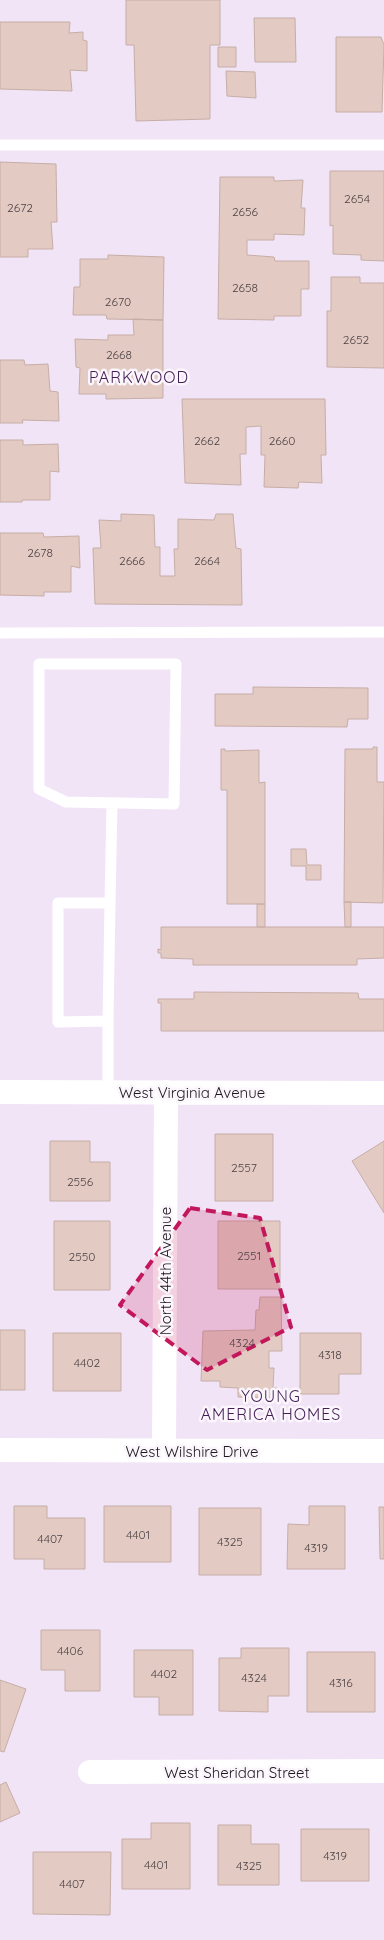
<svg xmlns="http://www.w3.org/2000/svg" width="384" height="1940" font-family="Quicksand,sans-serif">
<rect width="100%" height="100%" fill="#f2e4f7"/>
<path fill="#e3cac2" stroke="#c6aea7" d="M126 0H220V45H210V119L136 121 134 45H126Z
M254 18H295L296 62H255Z
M0 22H70L69 33 83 32V40L87 41V71L70 70 72 91 0 89Z
M336 37H381L384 45 382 112H336Z
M218 47H236V67H218Z
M226 71 255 72 256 98 227 96Z
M0 162 56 164 57 222H51L53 249H28V257H0Z
M330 171H384V261L361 260V255L333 254V225L330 226Z
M220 177H274V181L303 180 301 208H305L304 235 274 234V240H247V255L274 257 275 261H309V289H301V316H274V320L218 319Z
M108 255 164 257 163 320 107 319 106 315H73L74 287H80V259H108Z
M331 277H360V283H384V368L327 367V311H331Z
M133 319 163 320V398L106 399V394H79L80 368 76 367 75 339 108 340V335H134Z
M0 360H24L25 365 48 364 50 391 58 392 59 421 22 420 23 423H0Z
M182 399H325L326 455H321L322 483 299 482 298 488 264 487 265 455H261V426L246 427V454H240L241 485 185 483Z
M0 440H23V445L58 444 59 472 50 471V500H22V502H0Z
M121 514 154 515 155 547H160V576H175L174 549H178V519L214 520 216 514H233L236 548 241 549 242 605 95 604 93 548H101L99 520 121 521Z
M0 533H43L44 537 79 536 80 568 71 566V592H44V596L0 595Z
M253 687 368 688V719H348L347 727 215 726V694H253Z
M373 747H377V782H384L383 903 344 902 345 749H373Z
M221 749H225V751L259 750V783L265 782V904H227V790H221Z
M291 849H306L307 865H321V880H306V866H291Z
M344 902H351V927H345Z
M257 904H265V927H257Z
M161 927H384V958L357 959V965H193V959L161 958V953H158V949L161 950Z
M194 992 358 993 359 999H384V1031H161V1003H158V999H194Z
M215 1134H273V1201H215Z
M50 1141H90V1162H110V1201H50Z
M384 1141V1213L352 1161Z
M54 1221H110V1290H54Z
M218 1221H280V1289H218Z
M260 1297H281L282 1351H269V1368H274L273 1388H277V1398L238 1397V1388L220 1387V1381H201L203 1331 255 1330 256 1310H259Z
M0 1330H25V1390H0Z
M53 1333H121V1391H53Z
M300 1333H361V1374H339V1394H300Z
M14 1506H47V1518H85V1569H44V1559H14Z
M104 1506H171V1562H104Z
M309 1506H345V1569H287L288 1524 309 1525Z
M379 1507H384V1559H380Z
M199 1508H261V1575H199Z
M41 1630H100V1691H65V1670H41Z
M241 1648H289V1696H268V1712L219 1711V1658H241Z
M134 1650H193V1715H159V1697H134Z
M307 1652H375V1712H307Z
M0 1680 26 1689 4 1752 0 1751Z
M6 1782 20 1813 0 1822V1785Z
M151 1823H190V1889H122V1839H151Z
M218 1825H251V1844H279V1885H218Z
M301 1829H369V1881H301Z
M33 1852H111L110 1915 33 1914Z"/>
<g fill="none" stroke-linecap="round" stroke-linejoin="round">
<path stroke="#fff" stroke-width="11" d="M0 145H384
M0 633 384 632
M39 664H176L174 804 66 802 39 789Z
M110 903 112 804
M108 1021 110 903H58V1022L108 1021V1092"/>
<path stroke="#fff" stroke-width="24" d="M0 1092 384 1093
M0 1450 384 1451
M164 1450 166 1092
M90 1772 384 1771"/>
</g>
<path fill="#c2185b" fill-opacity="0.2" stroke="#c2185b" stroke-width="4" stroke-dasharray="10 6" stroke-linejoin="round" d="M190 1208 260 1218 291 1327 207 1370 120 1305Z"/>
<g text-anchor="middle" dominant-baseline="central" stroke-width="5" stroke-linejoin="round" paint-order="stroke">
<g font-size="12" fill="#4e4447">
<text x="357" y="198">2654</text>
<text x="20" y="207">2672</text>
<text x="245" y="211">2656</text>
<text x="245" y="287">2658</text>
<text x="118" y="301">2670</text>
<text x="356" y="339">2652</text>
<text x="119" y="354">2668</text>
<text x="207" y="440">2662</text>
<text x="282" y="440">2660</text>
<text x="40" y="552">2678</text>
<text x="132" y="560">2666</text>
<text x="207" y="560">2664</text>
<text x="244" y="1167">2557</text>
<text x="80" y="1181">2556</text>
<text x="249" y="1255">2551</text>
<text x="82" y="1256">2550</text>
<text x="242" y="1342">4324</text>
<text x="330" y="1354">4318</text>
<text x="87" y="1362">4402</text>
<text x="138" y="1534">4401</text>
<text x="50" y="1538">4407</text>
<text x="230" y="1541">4325</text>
<text x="316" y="1547">4319</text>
<text x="70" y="1650">4406</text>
<text x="164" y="1673">4402</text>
<text x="254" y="1677">4324</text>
<text x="341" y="1682">4316</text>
<text x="335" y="1855">4319</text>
<text x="156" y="1864">4401</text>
<text x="249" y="1865">4325</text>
<text x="72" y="1883">4407</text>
</g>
<g font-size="15" fill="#1c171e" stroke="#fbf5fc">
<text x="192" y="1092">West Virginia Avenue</text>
<text transform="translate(165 1271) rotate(-90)">North 44th Avenue</text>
<text x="192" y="1451">West Wilshire Drive</text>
<text x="237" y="1772">West Sheridan Street</text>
</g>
<g font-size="16" letter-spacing="1" fill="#431e55" stroke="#fbf5fc">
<text x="139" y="377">PARKWOOD</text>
<text x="271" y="1396">YOUNG<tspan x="271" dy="18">AMERICA HOMES</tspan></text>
</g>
</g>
</svg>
